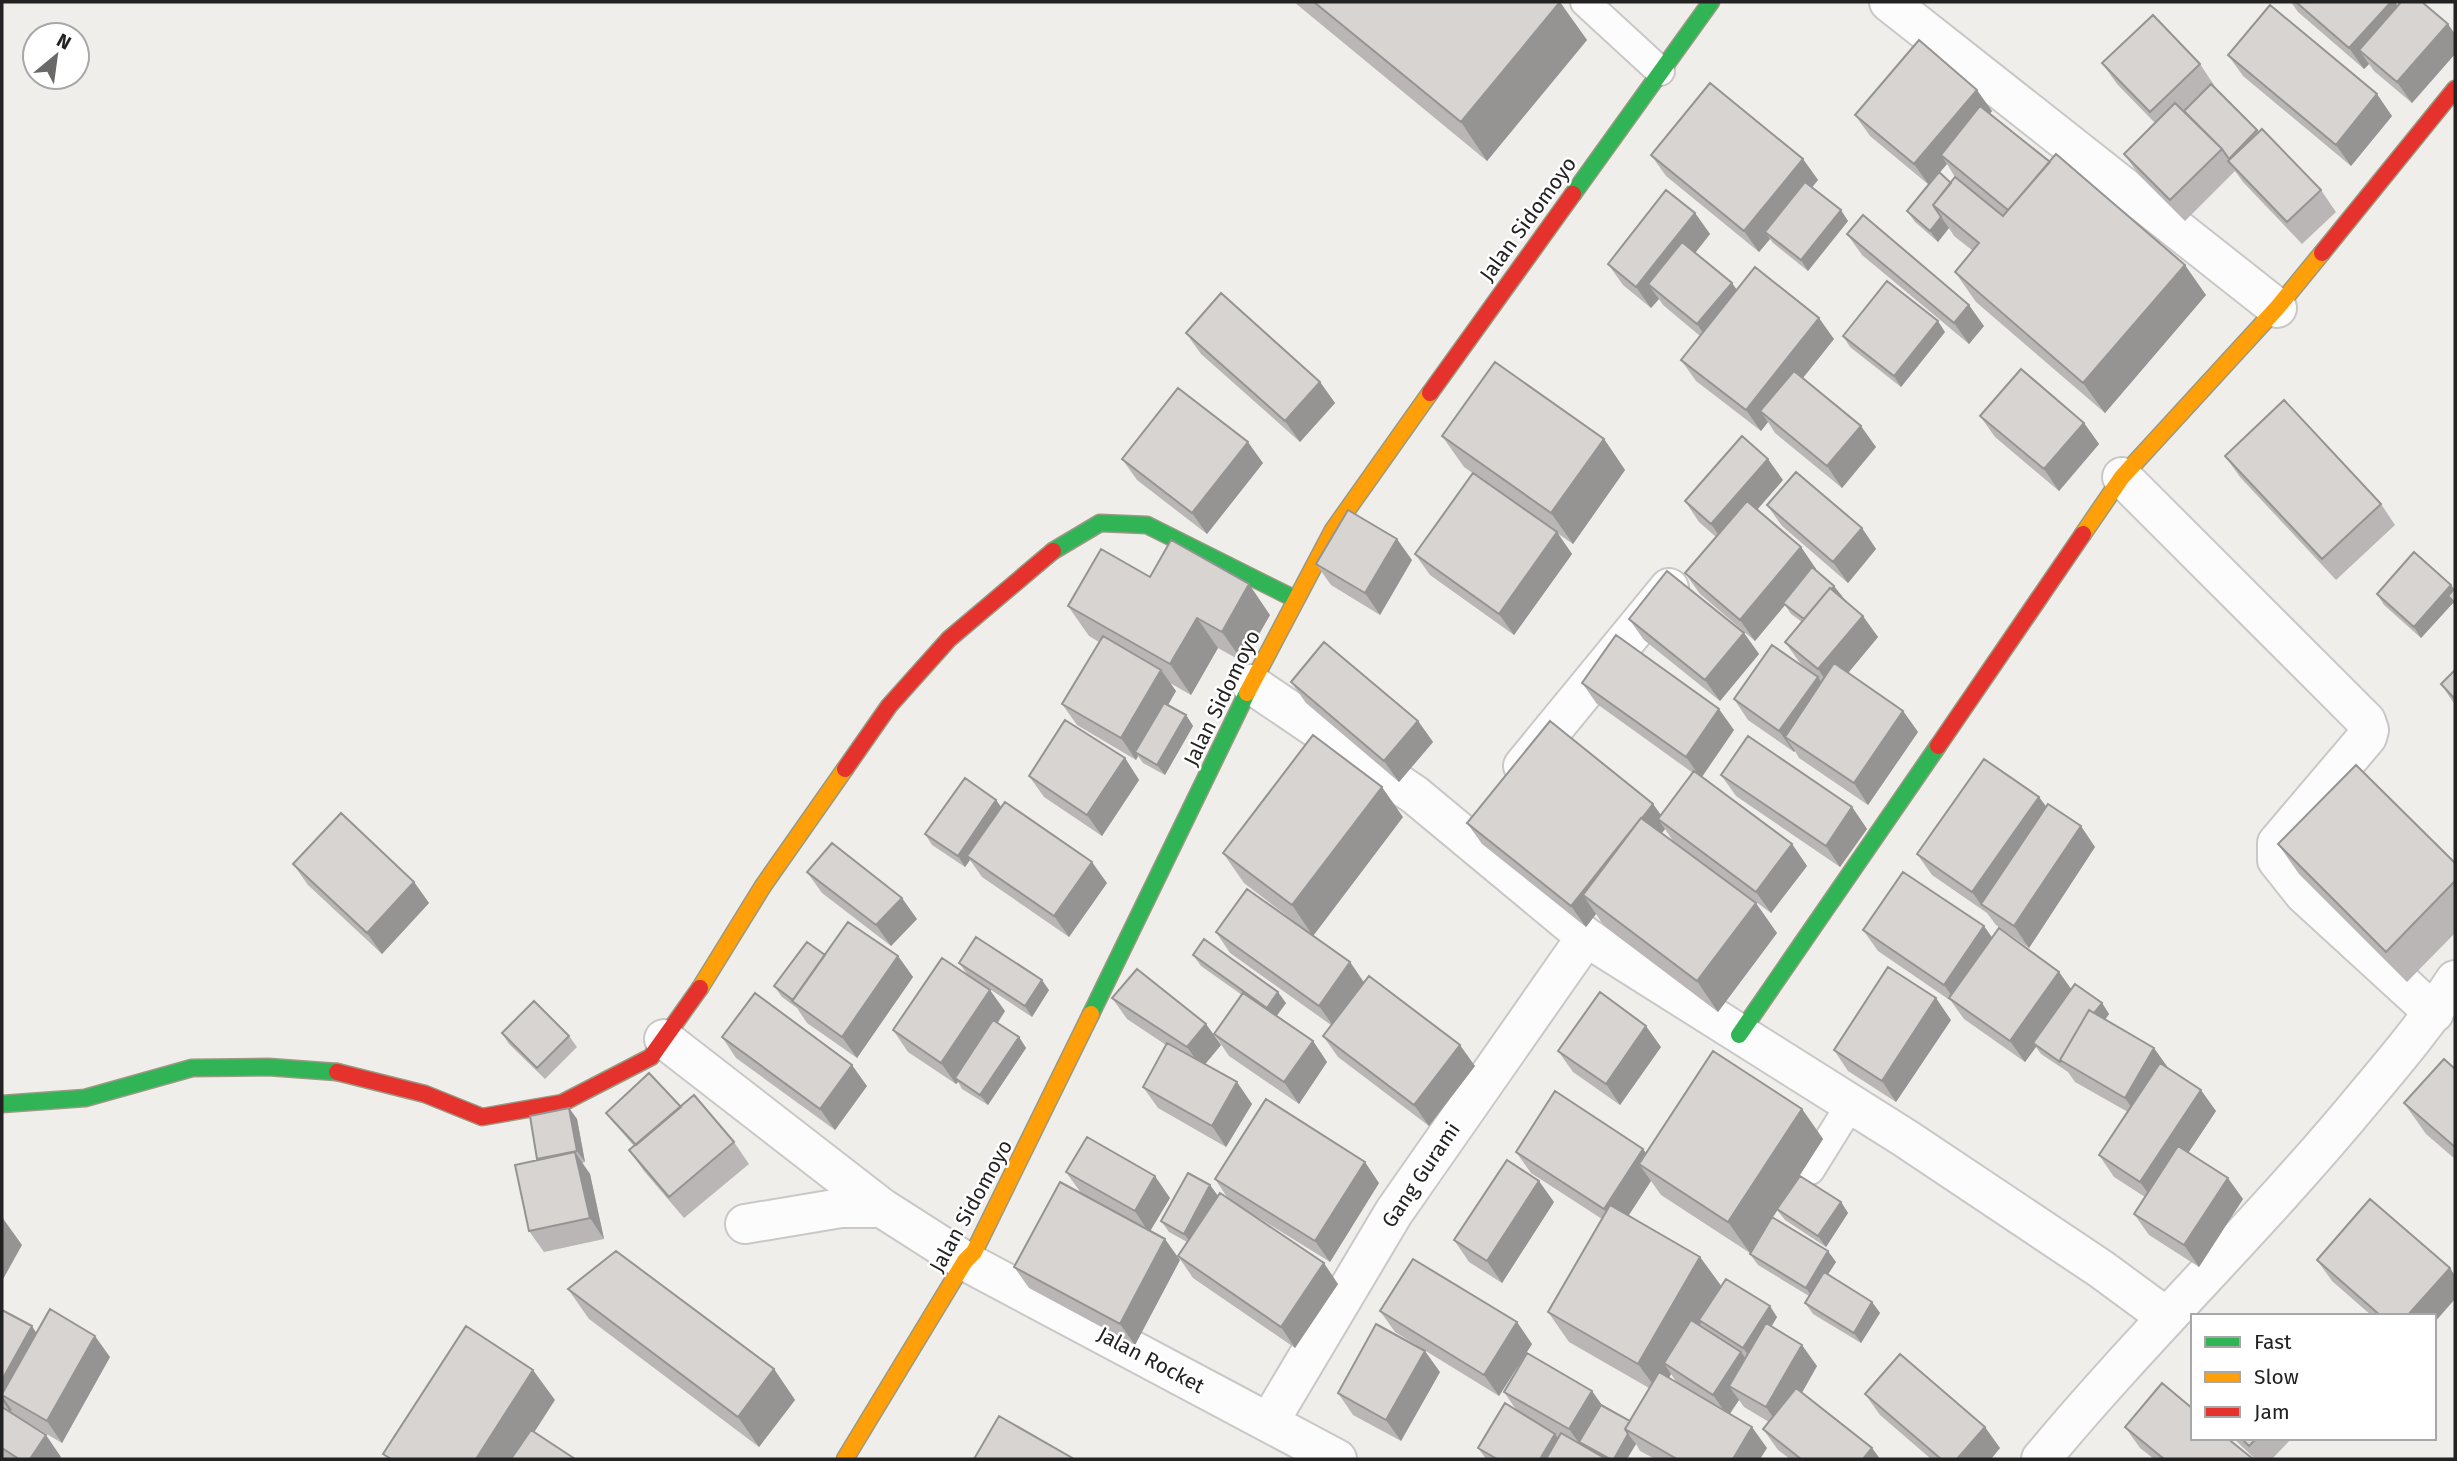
<svg xmlns="http://www.w3.org/2000/svg" width="2457" height="1461" font-family="'Fira Sans',sans-serif">
<rect width="100%" height="100%" fill="#f0eeeb"/>
<g fill="none" stroke-linecap="round" stroke-linejoin="round">
<g stroke="#c9c8c7" stroke-width="32">
<path id="lane" d="M1585 2 1660 71
M1810 1170 1851 1104"/>
</g>
<g stroke="#c9c8c7" stroke-width="42">
<path id="street" d="M1889 2 2277 308
M2122 477 2366 721 2369 730 2367 737 2277 843V860L2304 894 2434 1013
M1251 684 1415 795 1586 937 1905 1138 2101 1269 2165 1316
M1523 766 1669 588
M664 1039 882 1208
M745 1224 841 1208H882L965 1261 1337 1459
M1269 1422 1394 1212 1586 937
M2041 1459C2144 1335 2261 1223 2364 1098 2396 1060 2428 1022 2455 980"/>
</g>
<g stroke="#999a82" stroke-width="19">
<path id="fast" d="M1573 194 1711 2
M1053 551 1100 523 1147 525 1295 599
M1091 1014 1247 693
M1739 1035 1938 746
M2 1104 85 1098 192 1068 268 1067 337 1072"/>
</g>
<g stroke="#999a82" stroke-width="19">
<path id="slow" d="M2083 534 2122 477 2277 308 2322 253
M1247 693 1333 530 1430 393
M700 988 763 886 845 769
M845 1459 965 1261 974 1252 1091 1014"/>
</g>
<g stroke="#999a82" stroke-width="19">
<path id="jam" d="M2322 253 2455 89
M1430 393 1573 194
M1938 746 2083 534
M845 769 889 706 949 639 1053 551
M337 1072 425 1094 482 1117 562 1103 651 1057 700 988"/>
</g>
<use href="#lane" stroke="#fdfcfc" stroke-width="28"/>
<use href="#street" stroke="#fdfcfc" stroke-width="38"/>
<use href="#fast" stroke="#30b455" stroke-width="16"/>
<use href="#slow" stroke="#ff9f0a" stroke-width="16"/>
<use href="#jam" stroke="#e5322d" stroke-width="16"/>
</g>
<path fill="#b9b6b5" fill-rule="evenodd" d="M1294 2H1559L1587 40 1487 161Z
M2291 2H2395L2397 5 2455 34V54L2412 103 2374 71 2369 64 2364 69 2298 12Z
M2228 55 2392 116 2351 166 2243 76Z
M2102 63 2200 64 2214 85 2213 87 2259 132 2321 190 2336 212 2302 244 2243 182 2235 171 2185 221 2139 175 2124 154 2155 123 2117 84Z
M1992 111 1990 114 2206 295 2105 413 1976 302 1955 272 1973 251 1954 236 1949 228 1938 242 1915 222 1907 211 1929 185 1870 136 1855 115ZM1947 164 1955 177 2003 216 1951 183 1939 173Z
M1651 155 1803 159 1818 180 1812 187 1848 221 1808 271 1773 243 1770 239 1759 252 1666 176Z
M1695 213 1710 234 1695 253 1737 290 1834 339 1803 378 1876 447 1842 488 1775 433 1768 422 1761 431 1696 381 1681 360 1700 336 1663 305 1659 299 1651 308 1623 285 1608 264Z
M1847 234 1984 326 1969 344 1862 255Z
M1945 332 1901 387 1850 347 1843 336Z
M1186 333 1320 382 1335 403 1300 442 1201 354Z
M1980 416 2084 423 2099 444 2059 491 1995 437Z
M1442 436 1604 439 1625 470 1573 544 1557 533 1572 554 1514 635 1430 575 1415 554 1543 523 1464 467Z
M2225 456 2381 504 2395 525 2336 580 2240 477Z
M1122 459 1263 463 1207 534 1137 480Z
M1783 480 1757 510 1801 547 1816 569 1815 570 1842 596 1878 637 1848 673 1903 711 1918 732 1868 805 1799 758 1795 751 1794 752 1748 720 1734 699 1812 673 1800 663 1785 642 1802 622 1791 614 1785 605 1755 641 1700 594 1685 573 1716 537 1699 522 1685 501Z
M1767 505 1862 528 1876 549 1848 583 1782 526Z
M1412 560 1380 615 1331 585 1316 564Z
M1150 577 1270 615 1243 662 1218 648 1191 695 1170 683 1176 691 1168 705 1186 715 1193 726 1165 775 1143 763 1138 756 1136 760 1077 725 1062 704 1099 642 1089 636 1068 606Z
M2451 585 2454 589 2455 588V607L2453 603 2421 638 2384 605 2377 594Z
M1629 619 1744 633 1759 654 1720 701 1644 640Z
M2455 670V705L2441 684Z
M1291 682 1418 721 1433 742 1399 782 1306 703Z
M1582 683 1734 730 1702 777 1792 844 1807 866 1771 913 1673 841 1665 829 1662 833 1777 933 1718 1012 1604 926 1596 914 1586 927 1482 844 1467 823 1653 804 1661 815 1693 773 1597 704Z
M1125 758 1139 780 1102 836 1044 797 1029 776Z
M1721 775 1852 807 1867 829 1840 867 1736 796Z
M2039 797 2046 806 2095 847 2029 948 1996 925 1987 913 1932 875 1917 854Z
M996 800 1001 807 1107 883 1069 937 982 877 970 860 965 867 932 845 925 834Z
M1403 817 1313 936 1244 883 1223 853Z
M2278 844 2455 863V933L2407 982 2299 874Z
M293 864 414 882 429 903 382 954 308 885Z
M807 872 917 919 891 946 822 893Z
M1863 930 1992 938 2059 972 2071 989 2102 1003 2109 1014 2105 1020 2168 1068 2216 1111 2188 1153 2243 1199 2199 1267 2149 1235 2134 1214 2145 1197 2114 1177 2099 1155 2128 1112 2075 1082 2068 1072 2041 1054 2036 1047 2025 1062 1964 1019 1951 1001 1878 951Z
M1216 932 1350 962 1364 982 1475 1066 1429 1126 1338 1057 1323 1036 1331 1025 1230 953Z
M825 955 898 956 913 977 857 1058 807 1023 797 1008 782 997 774 986Z
M1193 955 1286 1003 1277 1016 1313 1041 1327 1062 1299 1104 1229 1056 1214 1034 1242 995 1201 966Z
M959 963 1049 990 1032 1017 967 974Z
M1112 998 1206 1024 1221 1045 1205 1064 1252 1104 1226 1147 1158 1108 1143 1087 1166 1045 1127 1019Z
M1005 1011 998 1023 1019 1037 1026 1048 988 1105 962 1089 958 1082 956 1084 908 1052 893 1030Z
M1951 1020 1896 1102 1848 1071 1834 1050Z
M502 1033 569 1036 577 1047 545 1079 509 1044Z
M722 1037 867 1086 835 1130 736 1058Z
M1661 1047 1620 1105 1573 1072 1558 1051Z
M2455 1069V1159L2426 1134 2404 1103Z
M681 1107 734 1142 749 1164 684 1218 644 1171 629 1150 634 1146 614 1123 606 1113Z
M569 1108 577 1119 585 1162 582 1163 590 1174 604 1239 544 1252 529 1231 538 1160 537 1159Z
M1802 1109 1823 1139 1790 1190 1841 1202 1848 1213 1826 1247 1785 1220 1777 1210 1772 1217 1836 1262 1828 1274 1872 1302 1880 1313 1861 1343 1813 1314 1805 1303 1809 1296 1758 1265 1750 1254 1766 1227 1750 1253 1661 1195 1651 1181 1629 1215 1700 1257 1721 1286 1777 1317 1772 1326 1817 1366 1802 1393 1872 1448 1880 1459H1790L1778 1450 1763 1429 1769 1422 1744 1407 1739 1400 1730 1414 1767 1448 1760 1459H1655L1640 1451 1636 1444 1627 1459H1486L1478 1448 1517 1411 1504 1392 1592 1391 1602 1406 1630 1421 1649 1388 1569 1342 1548 1312 1602 1219 1531 1173 1516 1152 1643 1149 1646 1153ZM1671 1374 1677 1383 1669 1378Z
M1066 1172 1170 1198 1150 1231 1180 1260 1135 1345 1029 1288 1014 1267 1105 1206 1081 1193Z
M1215 1179 1379 1183 1330 1262 1235 1203 1338 1284 1295 1348 1193 1278 1178 1256 1187 1242 1169 1232 1161 1221 1210 1185 1218 1196 1214 1203 1229 1200Z
M1554 1202 1502 1283 1469 1262 1454 1240Z
M2317 1260 2450 1268 2455 1276V1299L2434 1316H2372L2332 1281Z
M568 1289 774 1369 795 1400 759 1447 589 1319Z
M2 1310 36 1333 110 1357 62 1443 16 1416 61 1457 59 1459H2Z
M1380 1311 1532 1344 1499 1396 1395 1332Z
M1440 1372 1401 1441 1353 1415 1338 1393Z
M1865 1394 2000 1448 1991 1459H1931L1880 1415Z
M2125 1427 2253 1459H2154L2140 1448Z
M2233 1438H2292L2272 1459H2255Z"/>
<path fill="#969493" d="M1560 2 1587 40 1487 161 1461 122Z
M2391 2H2395L2408 20 2359 50 2369 64 2364 69 2349 48Z
M2448 24 2455 34V54L2412 103 2397 82Z
M1977 90 1992 111 1948 162 1941 155 1947 164 1929 185 1914 164Z
M2377 94 2392 116 2351 166 2336 145Z
M1803 159 1818 180 1772 237 1765 232 1770 239 1759 252 1744 231Z
M1841 210 1848 221 1808 271 1801 260Z
M1695 213 1710 234 1662 295 1648 284 1659 299 1651 308 1636 287Z
M1941 217 1949 228 1938 242 1930 231Z
M2185 265 2206 295 2105 413 2083 383Z
M1732 283 1747 304 1712 346 1697 324Z
M1969 305 1984 326 1969 344 1954 323Z
M1819 318 1834 339 1770 419 1760 411 1768 422 1761 431 1746 410Z
M1938 321 1945 332 1901 387 1894 376Z
M1320 382 1335 403 1300 442 1285 421Z
M2084 423 2099 444 2059 491 2044 469Z
M1861 426 1876 447 1842 488 1827 466Z
M1604 439 1625 470 1573 544 1551 513Z
M1248 442 1263 463 1207 534 1192 513Z
M1768 459 1783 480 1726 545 1711 524Z
M1862 528 1876 549 1848 583 1833 562Z
M1557 532 1572 554 1514 635 1499 614Z
M1397 539 1412 560 1380 615 1365 593Z
M1801 547 1816 569 1786 604 1783 603 1785 605 1755 641 1740 620Z
M1249 584 1270 615 1243 662 1222 632Z
M2451 585 2455 591 2448 596 2453 603 2421 638 2414 627Z
M1834 586 1842 596 1814 631 1806 620Z
M1863 616 1878 637 1833 691 1818 669Z
M1197 618 1218 648 1191 695 1170 664Z
M1744 633 1759 654 1720 701 1705 680Z
M1161 670 1176 691 1139 755 1135 752 1138 756 1136 760 1121 738Z
M1818 677 1832 698 1785 737 1795 751 1794 752 1779 731Z
M1719 709 1734 730 1701 778 1686 757Z
M1903 711 1918 732 1868 805 1854 783Z
M1186 715 1193 726 1165 775 1157 765Z
M1418 721 1433 742 1399 782 1384 761Z
M1125 758 1139 780 1102 836 1087 815Z
M1382 787 1403 817 1313 936 1292 905Z
M2039 797 2054 818 1981 904 1987 913 1972 892Z
M996 800 1004 811 967 856 970 860 965 867 958 856Z
M1653 804 1668 825 1658 819 1665 829 1600 909 1583 895 1596 914 1586 927 1571 906Z
M1852 807 1867 829 1840 867 1826 846Z
M2081 826 2095 847 2029 948 2014 926Z
M1792 844 1807 866 1771 913 1756 892Z
M1092 862 1107 883 1069 937 1054 916Z
M414 882 429 903 382 954 367 933Z
M902 898 917 919 891 946 876 925Z
M1756 903 1777 933 1718 1012 1697 981Z
M1984 926 1999 947 1959 1006 1944 985Z
M898 956 913 977 857 1058 842 1037Z
M1350 962 1364 983 1334 1027 1319 1006Z
M2059 972 2074 993 2033 1043 2036 1047 2025 1062 2010 1041Z
M1042 980 1049 990 1032 1017 1025 1006Z
M990 990 1005 1011 959 1080 955 1078 958 1082 956 1084 941 1063Z
M1278 992 1286 1003 1274 1019 1267 1008Z
M1936 998 1951 1020 1896 1102 1882 1081Z
M2102 1003 2109 1014 2072 1067 2061 1061Z
M1206 1024 1221 1045 1202 1068 1187 1047Z
M1646 1026 1661 1047 1620 1105 1606 1084Z
M1019 1037 1026 1048 988 1105 980 1095Z
M1313 1041 1327 1062 1299 1104 1284 1082Z
M1460 1045 1475 1066 1429 1126 1414 1105Z
M2154 1048 2169 1069 2140 1120 2125 1098Z
M852 1065 867 1086 835 1130 820 1109Z
M1237 1082 1252 1104 1226 1147 1212 1126Z
M2201 1090 2216 1111 2155 1203 2140 1182Z
M569 1108 577 1119 585 1162 577 1151Z
M1802 1109 1823 1139 1750 1253 1728 1222Z
M1643 1149 1658 1170 1639 1164 1651 1181 1619 1230 1604 1209Z
M575 1152 590 1174 604 1239 590 1218Z
M1365 1162 1379 1183 1330 1262 1315 1241Z
M1155 1176 1170 1198 1149 1233 1135 1211Z
M2228 1178 2243 1199 2199 1267 2184 1245Z
M1539 1181 1554 1202 1502 1283 1487 1261Z
M1210 1185 1218 1196 1192 1244 1184 1234Z
M1841 1202 1848 1213 1826 1247 1818 1236Z
M2 1217 22 1245 2 1281Z
M1165 1239 1180 1260 1135 1345 1120 1324Z
M1828 1251 1836 1262 1813 1298 1806 1288Z
M1700 1257 1722 1287 1699 1320 1701 1323 1674 1370 1664 1363 1671 1374 1660 1394 1638 1364Z
M1324 1263 1338 1284 1295 1348 1281 1327Z
M2450 1268 2455 1276V1299L2434 1323V1316H2407Z
M1872 1302 1880 1313 1861 1343 1854 1333Z
M1770 1306 1777 1317 1751 1359 1743 1348Z
M1517 1322 1532 1344 1499 1396 1484 1375Z
M32 1326 46 1348 2 1395V1380Z
M95 1336 110 1357 62 1443 47 1421Z
M1802 1345 1817 1366 1781 1429 1766 1407Z
M1425 1351 1440 1372 1401 1441 1386 1420Z
M1741 1352 1756 1373 1729 1386 1739 1400 1728 1416 1713 1395Z
M774 1369 795 1400 759 1447 738 1417Z
M533 1370 555 1400 517 1459H476Z
M1592 1391 1607 1412 1579 1442 1584 1450 1569 1429Z
M2 1396 12 1410 10 1412 2 1400Z
M1752 1427 1767 1448 1760 1459H1733Z
M1985 1427 2000 1448 1991 1459H1957Z
M1555 1434 1570 1455 1568 1459H1540Z
M1628 1434 1636 1444 1627 1459H1614Z
M46 1435 61 1457 59 1459H30Z
M1872 1448 1880 1459H1863Z"/>
<path fill="#d7d4d2" stroke="#969493" stroke-width="2" d="M1314 2H1560L1461 122Z
M2296 2H2391L2349 48Z
M2401 2H2422L2448 24 2397 82 2359 50Z
M2270 5 2377 94 2336 145 2228 55Z
M2153 15 2200 64 2150 112 2102 63Z
M1919 40 1977 90 1914 164 1855 115Z
M1710 83 1803 159 1744 231 1651 155Z
M2211 84 2257 130 2229 159 2222 149 2184 111Z
M2175 103 2222 149 2170 200 2124 154Z
M1980 106 2050 162 2008 210 1941 155Z
M2262 129 2321 190 2287 222 2228 161Z
M2056 154 2185 265 2083 383 1955 272 1979 243 1933 205 1955 177 2003 216Z
M1939 172 1951 183 1933 205 1941 217 1930 231 1907 211Z
M1805 182 1841 210 1801 260 1765 232Z
M1666 190 1695 213 1636 287 1608 264Z
M1863 215 1969 305 1954 323 1847 234Z
M1682 242 1732 283 1697 324 1648 284Z
M1755 267 1819 318 1746 410 1681 360Z
M1887 281 1938 321 1894 376 1843 336Z
M1221 293 1320 382 1285 421 1186 333Z
M1495 362 1604 439 1551 513 1442 436Z
M2021 369 2084 423 2044 469 1980 416Z
M1794 371 1861 426 1827 466 1760 411Z
M1178 388 1248 442 1192 513 1122 459Z
M2284 400 2381 504 2322 559 2225 456Z
M1742 436 1768 459 1711 524 1685 501Z
M1796 472 1862 528 1833 562 1767 505Z
M1473 473 1557 532 1499 614 1415 554Z
M1747 501 1801 547 1740 620 1685 573Z
M1348 510 1397 539 1365 593 1316 564Z
M1171 540 1249 584 1222 632 1197 618 1170 664 1068 606 1101 549 1150 577Z
M2414 552 2451 585 2414 627 2377 594Z
M1812 567 1834 586 1832 589 1830 588 1804 619 1783 603Z
M1667 571 1744 633 1705 680 1629 619Z
M1830 588 1863 616 1818 669 1785 642Z
M2455 588V603L2448 596Z
M1616 635 1719 709 1686 757 1582 683Z
M1103 636 1161 670 1121 738 1062 704Z
M1324 642 1418 721 1384 761 1291 682Z
M1772 645 1818 677 1779 731 1734 699Z
M1834 663 1903 711 1854 783 1785 737Z
M2455 670V699L2441 684Z
M1164 703 1186 715 1157 765 1135 752Z
M1065 720 1125 758 1087 815 1029 776Z
M1550 721 1653 804 1642 818H1641L1571 906 1467 823Z
M1313 735 1382 787 1292 905 1223 853Z
M1748 736 1852 807 1826 846 1721 775Z
M1984 759 2039 797 1972 892 1917 854Z
M2356 765 2455 863V881L2386 952 2278 844Z
M1694 771 1792 844 1756 892 1658 819Z
M965 778 996 800 958 856 925 834Z
M1005 802 1092 862 1054 916 967 856Z
M2048 804 2081 826 2014 926 1981 904Z
M341 813 414 882 367 933 293 864Z
M1641 818 1756 903 1697 981 1583 895Z
M832 843 902 898 876 925 807 872Z
M1903 872 1984 926 1944 985 1863 930Z
M1247 889 1350 962 1319 1006 1216 932Z
M848 922 898 956 842 1037 792 1001Z
M1999 928 2059 972 2010 1041 1949 998Z
M976 937 1042 980 1025 1006 959 963Z
M1204 939 1278 992 1267 1008 1193 955Z
M807 942 825 955 793 1000 774 986Z
M942 958 990 990 941 1063 893 1030Z
M1888 967 1936 998 1882 1081 1834 1050Z
M1137 969 1206 1024 1187 1047 1112 998Z
M1369 976 1460 1045 1414 1105 1323 1036Z
M2075 984 2102 1003 2094 1013 2089 1010 2060 1060 2061 1061 2060 1062 2033 1043Z
M1600 992 1646 1026 1606 1084 1558 1051Z
M755 993 852 1065 820 1109 722 1037Z
M1243 993 1313 1041 1284 1082 1214 1034Z
M534 1001 569 1036 537 1068 502 1033Z
M2089 1010 2154 1048 2125 1098 2060 1060Z
M993 1020 1019 1037 980 1095 955 1078Z
M1167 1043 1237 1082 1212 1126 1143 1087Z
M1713 1051 1802 1109 1728 1222 1639 1164Z
M2444 1059 2455 1069V1147L2404 1103Z
M2160 1063 2201 1090 2140 1182 2099 1155Z
M649 1073 681 1107 636 1145 606 1113Z
M1555 1091 1643 1149 1604 1209 1516 1152Z
M694 1095 734 1142 669 1197 629 1150Z
M1266 1099 1365 1162 1315 1241 1215 1179Z
M569 1108 577 1151 537 1159 530 1116Z
M1087 1137 1155 1176 1135 1211 1066 1172Z
M2178 1146 2228 1178 2184 1245 2134 1214Z
M575 1152 590 1218 529 1231 515 1165Z
M1507 1160 1539 1181 1487 1261 1454 1240Z
M1188 1173 1210 1185 1184 1234 1161 1221Z
M1800 1176 1841 1202 1818 1236 1777 1209Z
M1060 1182 1165 1239 1120 1324 1014 1267Z
M1220 1193 1324 1263 1281 1327 1178 1256Z
M2370 1199 2450 1268 2407 1316H2381L2317 1260Z
M1610 1205 1700 1257 1638 1364 1548 1312Z
M1772 1217 1828 1251 1806 1288 1750 1254Z
M616 1251 774 1369 738 1417 568 1289Z
M1413 1259 1517 1322 1484 1375 1380 1311Z
M1824 1272 1872 1302 1854 1333 1805 1303Z
M1726 1279 1770 1306 1743 1348 1699 1320Z
M50 1309 95 1336 47 1421 2 1395V1394Z
M2 1310 32 1326 2 1380Z
M1691 1320 1741 1352 1713 1395 1664 1363Z
M1766 1323 1802 1345 1766 1407 1729 1386Z
M1376 1324 1425 1351 1386 1420 1338 1393Z
M466 1326 533 1370 476 1459H391L383 1454Z
M1527 1353 1592 1391 1569 1429 1504 1392Z
M1900 1354 1985 1427 1957 1459H1941L1865 1394Z
M1659 1372 1752 1427 1733 1459H1677L1625 1429Z
M2162 1383 2193 1409V1438H2227L2253 1459H2164L2125 1427Z
M1796 1388 1872 1448 1863 1459H1801L1763 1429Z
M1505 1403 1555 1434 1540 1459H1497L1478 1448Z
M1601 1405 1630 1421 1625 1429 1628 1434 1614 1459H1610L1579 1442Z
M2 1407 46 1435 30 1459H19L2 1448Z
M999 1416 1074 1459H974Z
M531 1430 575 1459H511Z
M1561 1433 1606 1459H1546Z
M2241 1438H2257L2249 1446Z"/>
<g text-anchor="middle" dominant-baseline="central" stroke-width="5" stroke-linejoin="round" paint-order="stroke">
<g font-size="21" fill="#222" stroke="#fff">
<text transform="translate(1528 219) rotate(-54)">Jalan Sidomoyo</text>
<text transform="translate(1222 698) rotate(-64)">Jalan Sidomoyo</text>
<text transform="translate(1421 1175) rotate(-56)">Gang Gurami</text>
<text transform="translate(971 1206) rotate(-61)">Jalan Sidomoyo</text>
<text transform="translate(1151 1360) rotate(28)">Jalan Rocket</text>
</g>
</g>
<rect width="2457" height="1461" fill="none" stroke="#222222" stroke-width="7"/>
<rect x="2191" y="1314" width="245" height="126" fill="#ffffff" stroke="#a7a7a7" stroke-width="2"/>
<rect x="2205" y="1337" width="35" height="10" fill="#30b455" stroke="#a7a7a7" stroke-width="2"/>
<text x="2254" y="1349" font-size="21" fill="#222222">Fast</text>
<rect x="2205" y="1372" width="35" height="10" fill="#ff9f0a" stroke="#a7a7a7" stroke-width="2"/>
<text x="2254" y="1384" font-size="21" fill="#222222">Slow</text>
<rect x="2205" y="1407" width="35" height="10" fill="#e5322d" stroke="#a7a7a7" stroke-width="2"/>
<text x="2254" y="1419" font-size="21" fill="#222222">Jam</text>
<g transform="translate(56 56) rotate(29)"><circle r="33" fill="#ffffff" stroke="#a7a7a7" stroke-width="2"/>
<path d="M0-5L12 26L0 18L-12 26Z" fill="#6a6968"/>
<text y="-10" font-size="19" font-weight="bold" text-anchor="middle" fill="#222222">N</text>
</g>
</svg>
